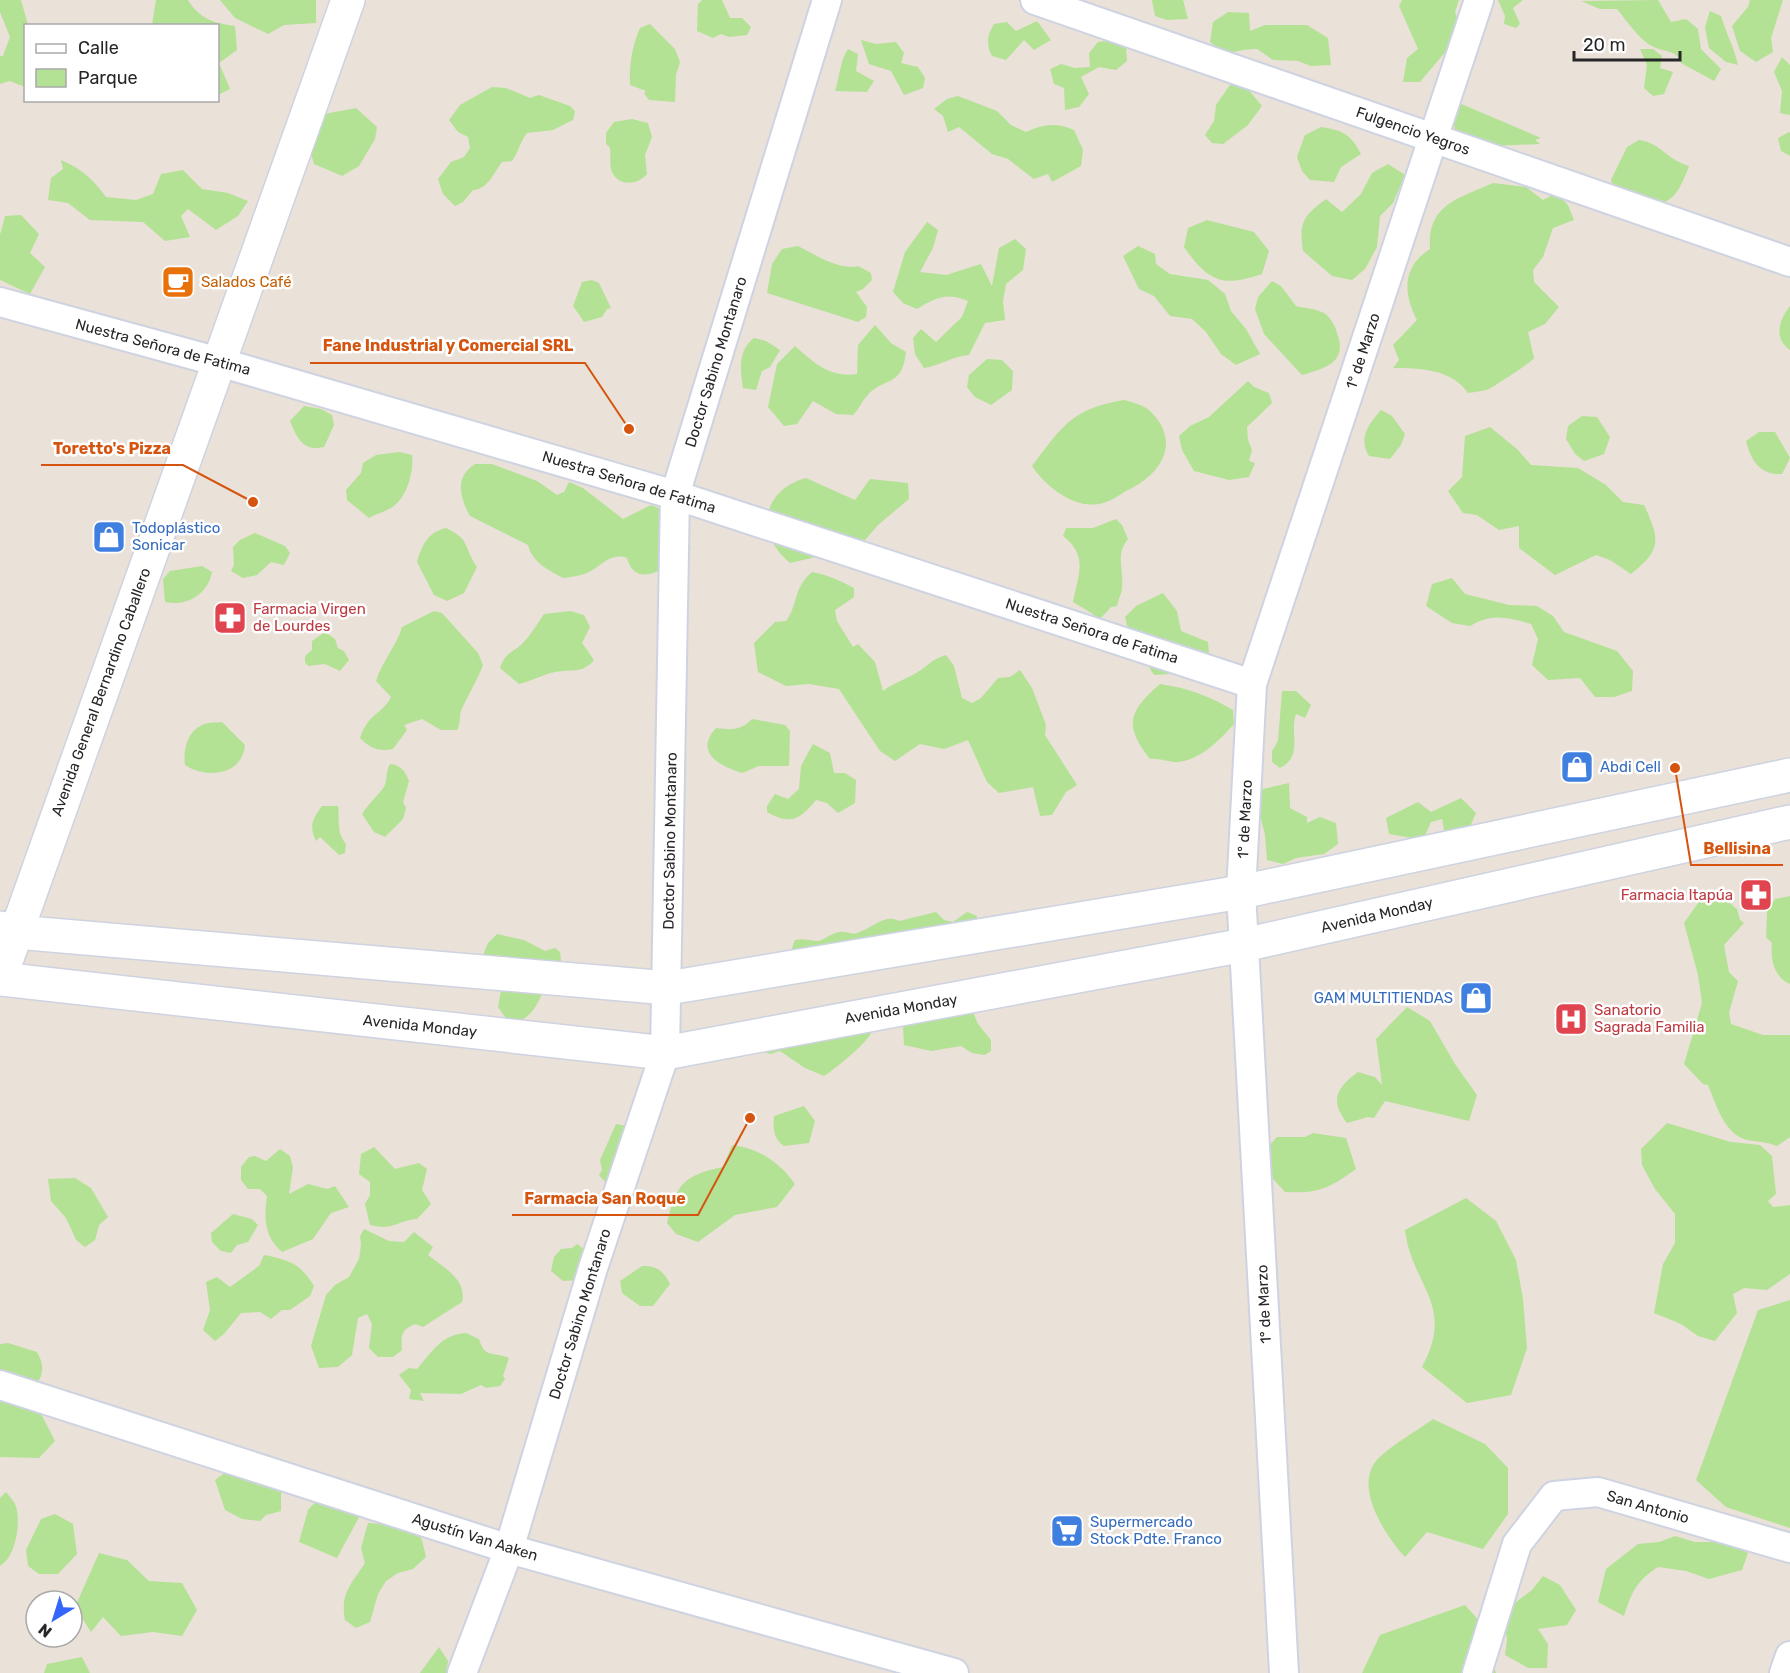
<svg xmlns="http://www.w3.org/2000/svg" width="1790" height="1673" font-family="Rubik,sans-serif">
<rect width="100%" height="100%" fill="#eae1d8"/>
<path fill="#b3e294" d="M0 0H21L28 25 25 87 10 81 0 84V56H3L10 37 0 12Z
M156 0H188C200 19 213 23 235 26L237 50 219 63 230 89 218 95V26L152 25Z
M220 0H316V23L284 25 268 34 235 18Z
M702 0H722L730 18H742L751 27 747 35 729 37 721 34 713 38 697 31 698 4Z
M1152 0H1183L1188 19 1167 20 1155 16Z
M1402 0H1459L1455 12 1462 32 1420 82H1403L1407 58 1418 49 1399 6Z
M1498 0H1523L1513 8 1520 24 1516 28 1504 24 1505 16Z
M1658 0 1671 22 1686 19 1698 29 1701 49 1721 69 1714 81 1681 63C1676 49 1666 53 1654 47 1640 41 1627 21 1617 9H1600L1581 1Z
M1750 0H1783L1771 38 1773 52 1756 62 1740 51 1732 26 1748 7Z
M1710 11 1721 16C1726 33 1734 47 1738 65L1726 62 1709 48 1705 27Z
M1228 12 1249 13 1250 31 1265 25H1307L1328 38 1331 65 1311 66 1298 61 1273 60 1257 49C1234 48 1232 60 1210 42L1213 22Z
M1037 21 1051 40 1034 50 1024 40 1006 60 992 56C986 44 987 35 994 24L1007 22 1016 31Z
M650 24 675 49 680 62 676 75 675 102 649 100 644 93 646 91 630 85C629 66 632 46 640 28Z
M861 40 876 44 896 42 904 53 901 63 918 67 925 78 923 88 904 95 891 71 869 64Z
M1112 40 1126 48 1127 61 1116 70 1099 67 1081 77 1089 94 1079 107 1065 110 1064 88 1054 84 1050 69 1061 64 1075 68 1090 67 1089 53 1098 42Z
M848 49 858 54 856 71 874 81 867 92 835 91C840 76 840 61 848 49Z
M1640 49H1653L1662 56 1660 68 1673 72 1664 94 1653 96 1644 88 1647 65Z
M1782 57 1790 65V115L1780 113 1782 91 1774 72Z
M1243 83 1262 106 1248 125 1223 144 1212 143 1205 135 1214 121 1216 105 1230 85Z
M492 87 506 88 530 98 539 95 570 106 575 111 573 120 553 130 527 133C519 143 519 152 512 161L502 162C493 174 488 189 473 190L463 202 455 206 443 194 438 179 451 162 464 157 470 148 468 137 458 132 449 120 460 105Z
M958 96 997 111 1011 125 1026 132C1044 124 1056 122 1074 130L1083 150 1081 166 1052 182 1048 174 1034 179 1008 159 992 154 959 127 948 132 943 116 934 109 947 99Z
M1459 103 1541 138 1535 140 1540 144 1493 146 1458 136 1450 116Z
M356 108 377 127 375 139 359 166 342 176 314 164 308 143 319 115Z
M632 119 648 123 652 137 645 155 647 174C638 185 619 187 612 172 609 166 611 155 610 148L606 144V133L614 122Z
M1321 127C1342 130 1351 134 1361 154L1341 167 1334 182 1310 180 1302 171 1297 157 1305 135Z
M1789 132 1790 133V156L1781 151 1778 138Z
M1639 140C1663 144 1665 159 1689 166 1672 213 1660 206 1616 199L1611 180 1627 147Z
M61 160C82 169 93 179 106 197L136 200 153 194 161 174 183 170 202 189 228 193 248 201 238 216 216 230 188 209 181 216 190 237 165 241 143 222 90 220 68 203 48 200 51 178 63 169Z
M1388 164 1405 175 1393 203 1380 216 1377 247 1365 269 1352 280 1332 276 1303 251C1299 222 1303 216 1326 199L1342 212 1361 194 1372 173Z
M1493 183 1526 187 1543 200 1556 193 1568 205 1574 220 1553 228 1543 257 1533 270 1534 282 1559 307 1545 324 1528 332 1534 358C1532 362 1497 384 1491 388 1485 391 1475 392 1468 393 1452 369 1419 368 1393 368L1399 360 1393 345 1417 320C1403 293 1402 267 1430 249 1427 204 1458 199 1493 183Z
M21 215 39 234 30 253 45 267 30 294 0 280V235L5 216Z
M1207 220 1254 232 1269 251 1262 274C1222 288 1208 281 1184 247L1188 228Z
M927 222 938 230 933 248 920 272 946 275 981 264 992 286 999 248 1015 239 1026 249 1023 270 1006 284 1003 302 1005 320 985 323 969 355C949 357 943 365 924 368L915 354 913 338 921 329 936 342 962 317 968 301C947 292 936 297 917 309L903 303 893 292 905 252Z
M798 246C814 254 840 271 858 266L871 273 872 280 863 289 856 292 867 307 866 317 858 322 767 293 772 264 782 249Z
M1138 246 1155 254 1156 264 1170 274 1208 280 1225 294 1231 311 1246 329 1260 354 1236 365 1221 354 1206 332 1192 319 1170 316 1154 296 1139 289 1123 256Z
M592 280 599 283 611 308 607 309 602 317 584 322 573 306 582 282Z
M1272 281 1281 286 1296 306C1304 308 1317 309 1324 313 1331 318 1335 325 1337 333 1348 362 1326 368 1302 375L1264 334 1255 309 1258 297Z
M1790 306V350C1773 338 1779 320 1790 306Z
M875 325 891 343 906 352C902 389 883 376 867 396 861 402 860 408 853 415L836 414 813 401 797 424 784 426 768 407 777 364 795 346C814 363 830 378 857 374L858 345Z
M754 338 766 341 780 350 770 367 762 371 756 390 743 388C740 369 738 350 754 338Z
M987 359 1002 360 1013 371 1012 390 991 405 975 397 967 387 969 375Z
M1248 381 1254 387 1269 393 1272 403 1247 427 1248 440 1252 450 1249 461 1255 463 1249 477 1229 480 1194 471 1182 450 1179 436 1190 426 1209 417Z
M1124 400C1132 402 1143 405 1149 410 1183 442 1161 475 1126 491 1119 495 1113 500 1106 502 1078 513 1046 487 1032 466 1063 426 1071 409 1124 400Z
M304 406 321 409 332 415 334 425 324 447C303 452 297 438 290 421Z
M1381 410 1392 416 1405 434 1401 445 1390 459 1369 456C1358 438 1368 425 1381 410Z
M1582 416 1597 417 1610 437 1604 454 1584 461 1575 454 1566 439 1568 426Z
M1490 427 1517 449 1531 465 1578 468 1606 485 1623 502 1644 505C1660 539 1662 550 1631 574L1610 560 1596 555 1555 575 1519 548V526L1499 530 1477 515 1463 513 1448 491 1462 477 1465 436Z
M1759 432H1775L1790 458 1782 474C1760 475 1751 461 1746 441Z
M399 452 412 455C414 471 407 499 391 508 384 512 376 514 369 518L347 500 346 490 361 473 363 463 376 455Z
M475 464H492L537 481 557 495 564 492 569 482 583 488 623 519 651 505 668 512 691 549C674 562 637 594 627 558 610 552 601 567 587 573 579 576 571 577 563 578 547 569 533 563 528 545L470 516C460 498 454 477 475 464Z
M806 478 855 500 870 479 908 483 909 499 878 525 859 547 790 563C755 535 761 490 806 478Z
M1116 519 1122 525 1128 539C1115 555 1124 568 1122 587 1122 593 1118 600 1117 606L1111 607 1098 621 1093 614 1073 602C1078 575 1089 556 1063 536L1066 528H1093Z
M446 528C472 541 462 545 477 567L464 593 447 601 434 595 417 562C422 545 428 532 446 528Z
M255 533 285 546 290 553 284 565 271 562 257 575 243 578 231 571 234 565 233 547 240 540Z
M202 566 212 572C208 594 187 607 165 602L163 579 170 571Z
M812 572C828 575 841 581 854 588V597L835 610 837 621 853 647 858 644 875 662 883 691C895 682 909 678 921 670 930 663 935 658 946 655L954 666 962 698 972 703 981 698 998 678 1010 677 1020 670 1032 688 1046 725 1045 735 1077 785 1066 792 1052 815 1040 816 1033 787 999 793 987 782 968 740 944 749 920 744 895 761 880 751 839 689 809 684 786 686 758 672 754 643 775 622 786 621C799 603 793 588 812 572Z
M1452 578 1465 594 1509 605 1537 606 1553 616 1564 632 1617 651 1633 671 1632 691 1614 697H1595L1580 678 1548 680 1532 665 1538 639 1531 624C1507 617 1492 613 1470 626L1452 623 1426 606 1432 584Z
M1163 593 1177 611 1181 631 1208 642 1209 653C1195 672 1176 674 1154 675L1130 637 1125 617 1136 606Z
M434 611 442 613 478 653 483 665C477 681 468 695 461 711 459 717 461 723 457 730H441L422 719 404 725 407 730 393 749C378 752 370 748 360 738 369 712 382 715 391 697L376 681C382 661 396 647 402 627Z
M570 611 584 615 590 627 582 643 594 660C582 674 572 669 555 672 544 674 531 681 519 684L500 668C506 651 512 654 523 643 531 635 537 624 544 614Z
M325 632 335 639 338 648 344 651 349 660 340 671 325 664 308 666 305 662V656L312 650V641Z
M1160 684C1188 688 1209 696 1233 710L1234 724C1220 740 1201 759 1179 762 1171 763 1160 758 1150 759 1123 725 1129 711 1160 684Z
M1282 691H1296L1311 705 1305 718 1296 714C1289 733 1304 756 1280 768L1272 762V751L1278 741Z
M752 719 785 725 790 731 789 766H759L742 773C719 766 694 752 716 728 732 730 740 731 752 719Z
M222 722 245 745C242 776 206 779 185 765 183 750 187 732 202 725 206 722 216 723 222 722Z
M813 744 830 753 834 773H845L856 780 855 803 838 813 827 803 816 800C800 820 790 825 767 812V806L775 794 788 799 799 789 801 766Z
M390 764C401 765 405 771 409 781L403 802 406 808 403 819 385 837 374 832 362 814C368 804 377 797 384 787 388 780 385 772 390 764Z
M1289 783 1290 808 1307 817V823L1320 817 1336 823 1338 844 1324 854 1296 858 1283 864 1267 860 1265 835 1254 791Z
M1461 798 1476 813 1469 829 1454 836 1444 830 1442 819 1431 822 1423 840 1389 834 1386 818 1418 802 1431 812Z
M322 806H338C340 820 336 832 346 844L345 853 339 855 320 837 316 841C309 826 312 819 322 806Z
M1790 896V984C1774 978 1770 958 1772 943L1766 937 1767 912 1775 899Z
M1723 898 1737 909 1740 920 1744 923 1724 945 1729 972 1738 981 1729 1013 1731 1024 1763 1035H1790V1137L1777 1146C1765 1141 1754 1142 1744 1139 1723 1131 1716 1104 1708 1085L1703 1084 1684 1064 1702 1003 1698 975 1684 923 1701 899Z
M936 912 944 920 953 922 967 912 977 916 976 929 796 960 792 948 795 940C804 938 810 941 818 941 824 940 832 933 839 932 846 931 851 935 857 933 873 928 884 913 899 921Z
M497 934 524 940 545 951 555 948 560 952 561 961 554 977 549 978C540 997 533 1025 508 1021L498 1007 503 980 481 960 488 943Z
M970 1005 978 1024 991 1040V1051L985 1055 972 1053 961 1046 931 1051 904 1045 903 1026 915 1011Z
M1407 1007 1430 1021 1455 1064 1477 1095 1469 1121 1385 1101 1374 1118 1368 1117 1347 1123C1329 1100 1337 1087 1358 1072L1375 1077 1382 1085 1376 1039Z
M872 1030C872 1039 834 1070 824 1076L805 1068 780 1051 771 1054 760 1051Z
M804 1106 815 1121 809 1143 784 1146C773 1138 773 1129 774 1116Z
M1667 1123 1731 1142 1760 1145 1772 1156 1776 1194 1768 1201 1773 1207 1790 1205V1274L1767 1290 1744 1288 1733 1294 1737 1313 1715 1341 1698 1336 1681 1324 1654 1313 1663 1264 1675 1243V1214L1655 1189 1642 1165 1641 1149Z
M616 1124 628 1126 616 1181 606 1183 599 1175 602 1170 600 1160Z
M1313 1133 1346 1138 1356 1169C1330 1188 1318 1194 1285 1192L1273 1179 1266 1149 1277 1137H1305Z
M732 1145C758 1148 780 1162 795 1184L777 1207 735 1215 698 1242 676 1234 667 1223C676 1184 684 1175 723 1167Z
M374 1147 395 1169 419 1163 427 1169 422 1190 431 1204 417 1219C395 1221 395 1231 370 1225L365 1204 370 1195V1182L359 1174 361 1154Z
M280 1149 290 1156 293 1167 289 1194 308 1184 327 1189 335 1186 349 1207 331 1213 313 1239 282 1252C264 1237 264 1218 267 1196L260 1189H248L241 1180V1167L249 1157 255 1156 266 1161Z
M75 1178 91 1188 108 1217 99 1225 95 1240 85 1247 76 1240 66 1218 51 1201 48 1179Z
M1466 1198 1496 1221 1516 1260 1523 1299 1527 1348 1511 1395 1467 1403 1422 1367C1456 1304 1412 1287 1405 1230Z
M233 1214 252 1219 258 1225 248 1242 237 1245 231 1253 221 1251 212 1242 211 1233Z
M364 1229 389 1241 404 1242 414 1232 433 1247 428 1255C443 1267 467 1279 462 1302L423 1327 415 1324C401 1330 401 1334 402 1350L393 1357H378L369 1348 372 1324 367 1314 358 1318 352 1355 338 1367 319 1368 311 1346 326 1295 335 1285 349 1277 359 1259 361 1245 360 1236Z
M577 1244 591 1254 579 1280 563 1281 551 1271 554 1257 561 1249 572 1248Z
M264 1255C289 1260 300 1263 314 1286L310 1296 290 1310H282L271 1319 260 1312 241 1313 224 1334 215 1341 203 1330 210 1310 206 1282 217 1277 230 1287 259 1266Z
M642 1266C657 1266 663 1270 670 1284L653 1306H640L622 1293 620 1281Z
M1790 1300V1528L1726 1507 1696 1480 1758 1310Z
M466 1333 479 1339C485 1359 492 1351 509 1358L503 1376 505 1379 500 1386 486 1388 481 1385 461 1394 420 1393 424 1401 409 1399 411 1390 399 1375 409 1368 417 1369C432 1352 442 1334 466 1333Z
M8 1343 37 1352C45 1366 44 1376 33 1388L39 1410 55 1441 39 1458 0 1457V1344Z
M1433 1419 1485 1444 1508 1468V1514L1483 1549 1427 1532 1405 1557C1386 1537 1354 1488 1376 1461 1387 1448 1418 1430 1433 1419Z
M237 1464 281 1478V1511L266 1515 260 1521 242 1519 225 1510 215 1480Z
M334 1482 370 1497 337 1558 299 1542 308 1510Z
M6 1492C9 1496 13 1500 15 1504 22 1520 16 1557 0 1566V1498Z
M55 1514 73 1524 77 1554 58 1574H39L28 1566 26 1550 41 1519Z
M368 1523 413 1526 422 1540 426 1557 413 1569 398 1573 386 1581 378 1594 370 1622 356 1628 345 1620C340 1594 351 1584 365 1563L361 1548Z
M1675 1536 1695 1542H1726L1748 1553 1742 1570 1709 1579 1686 1571 1658 1567C1637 1580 1631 1593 1624 1616L1598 1602 1606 1569 1638 1544 1659 1542Z
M99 1553 127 1560 149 1581 182 1583 197 1610 182 1636 153 1632 121 1636 103 1617 91 1632 75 1607Z
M1543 1576 1560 1585 1576 1610 1567 1625 1538 1629 1548 1644 1547 1668H1528L1505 1655 1507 1640 1503 1612 1532 1590Z
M1465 1605 1482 1624 1496 1673H1362L1380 1635Z
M439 1647 448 1661 446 1673H420Z
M82 1657 90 1673H44L47 1664Z"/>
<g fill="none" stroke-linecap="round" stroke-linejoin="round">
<g stroke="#ced3e1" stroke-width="32">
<path id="street" d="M1035 0 1790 262
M0 302 219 362 675 495 1252 684
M0 1385 509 1549 954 1673
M462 1673 509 1549 593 1268 665 1053 675 495 827 0
M1284 1673 1241 892 1252 684 1479 0
M1477 1673 1517 1544 1554 1496 1598 1492 1790 1548
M1784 1673 1790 1656"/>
</g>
<g stroke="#ced3e1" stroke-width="36">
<path id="secondary" d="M0 928 16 932 668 988 1241 892 1790 775
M0 978 348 0
M0 979 665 1053 1244 945 1790 822"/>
</g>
<use href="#street" stroke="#fff" stroke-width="28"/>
<use href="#secondary" stroke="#fff" stroke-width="33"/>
</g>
<defs>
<g id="cafe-square" transform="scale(1.725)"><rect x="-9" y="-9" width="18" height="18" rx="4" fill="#e8710a" stroke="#fff"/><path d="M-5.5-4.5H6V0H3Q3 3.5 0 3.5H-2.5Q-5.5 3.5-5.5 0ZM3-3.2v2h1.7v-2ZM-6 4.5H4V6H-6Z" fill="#fff"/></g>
<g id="shop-square" transform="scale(1.725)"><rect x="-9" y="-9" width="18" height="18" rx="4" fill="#3f7fe0" stroke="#fff"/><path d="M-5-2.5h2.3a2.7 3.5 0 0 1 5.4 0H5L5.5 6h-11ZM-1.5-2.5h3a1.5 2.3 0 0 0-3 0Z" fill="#fff"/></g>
<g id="pharmacy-square" transform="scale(1.725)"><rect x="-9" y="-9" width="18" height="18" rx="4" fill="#e0444e" stroke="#fff"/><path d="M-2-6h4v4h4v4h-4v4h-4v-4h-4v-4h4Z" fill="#fff"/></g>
<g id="hospital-square" transform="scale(1.725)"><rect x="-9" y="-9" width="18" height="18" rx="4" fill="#e0444e" stroke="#fff"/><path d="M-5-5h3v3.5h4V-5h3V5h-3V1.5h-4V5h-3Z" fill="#fff"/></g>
<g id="supermarket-square" transform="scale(1.725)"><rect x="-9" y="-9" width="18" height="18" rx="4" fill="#3f7fe0" stroke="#fff"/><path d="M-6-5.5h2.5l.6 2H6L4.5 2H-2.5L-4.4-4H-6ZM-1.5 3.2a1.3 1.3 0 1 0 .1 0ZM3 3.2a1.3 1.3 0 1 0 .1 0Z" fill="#fff"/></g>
</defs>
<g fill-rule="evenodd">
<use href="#cafe-square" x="178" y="282"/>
<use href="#shop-square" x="109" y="537"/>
<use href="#pharmacy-square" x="230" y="618"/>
<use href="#shop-square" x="1577" y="767"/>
<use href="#pharmacy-square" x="1756" y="895"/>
<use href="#shop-square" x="1476" y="998"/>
<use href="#hospital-square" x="1571" y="1019"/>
<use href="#supermarket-square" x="1067" y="1531"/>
</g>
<g text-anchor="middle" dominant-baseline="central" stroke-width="5" stroke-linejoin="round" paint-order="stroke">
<g font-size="15" fill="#272727" stroke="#fff">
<text transform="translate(1413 131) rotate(19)">Fulgencio Yegros</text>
<text transform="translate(163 347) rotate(15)">Nuestra Señora de Fatima</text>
<text transform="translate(1363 351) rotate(-72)">1° de Marzo</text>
<text transform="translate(716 362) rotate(-73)">Doctor Sabino Montanaro</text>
<text transform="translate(629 482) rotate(17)">Nuestra Señora de Fatima</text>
<text transform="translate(1092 631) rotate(18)">Nuestra Señora de Fatima</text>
<text transform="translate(101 692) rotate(-70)">Avenida General Bernardino Caballero</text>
<text transform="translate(1245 819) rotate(-87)">1° de Marzo</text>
<text transform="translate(670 841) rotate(-89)">Doctor Sabino Montanaro</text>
<text transform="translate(1377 915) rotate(-13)">Avenida Monday</text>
<text transform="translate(901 1009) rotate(-10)">Avenida Monday</text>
<text transform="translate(420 1026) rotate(6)">Avenida Monday</text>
<text transform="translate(1264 1304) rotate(-93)">1° de Marzo</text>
<text transform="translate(580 1314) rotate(-73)">Doctor Sabino Montanaro</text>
<text transform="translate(1648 1507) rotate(16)">San Antonio</text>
<text transform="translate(475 1537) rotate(17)">Agustín Van Aaken</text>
</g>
<g font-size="15" fill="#c56008" stroke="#fff" text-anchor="start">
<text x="201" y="282">Salados Café</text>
</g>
<g font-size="15" fill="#366cbe" stroke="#fff" text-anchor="start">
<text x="132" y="528">Todoplástico<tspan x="132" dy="17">Sonicar</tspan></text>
<text x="1600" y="767">Abdi Cell</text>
<text x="1453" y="998" text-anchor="end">GAM MULTITIENDAS</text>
<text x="1090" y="1522">Supermercado<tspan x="1090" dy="17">Stock Pdte. Franco</tspan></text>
</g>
<g font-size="15" fill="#be3a42" stroke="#fff" text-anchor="start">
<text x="253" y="609">Farmacia Virgen<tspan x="253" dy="17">de Lourdes</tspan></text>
<text x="1733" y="895" text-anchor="end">Farmacia Itapúa</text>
<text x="1594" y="1010">Sanatorio<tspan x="1594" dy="17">Sagrada Familia</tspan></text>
</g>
</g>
<path fill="none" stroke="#d5540f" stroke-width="2" d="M629 429L585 363H310M253 502L183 465H41M1675 768L1691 865H1783M750 1118L698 1215H512"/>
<g fill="#d5540f" stroke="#fff" stroke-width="2">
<circle cx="629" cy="429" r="6"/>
<circle cx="253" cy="502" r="6"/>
<circle cx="1675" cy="768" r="6"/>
<circle cx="750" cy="1118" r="6"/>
</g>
<g font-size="16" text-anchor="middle" font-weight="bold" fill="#d5540f" stroke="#fff" stroke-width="5" stroke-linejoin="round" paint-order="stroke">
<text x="448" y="351">Fane Industrial y Comercial SRL</text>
<text x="112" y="454">Toretto's Pizza</text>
<text x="1737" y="854">Bellisina</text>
<text x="605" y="1204">Farmacia San Roque</text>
</g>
<rect x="24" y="24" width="195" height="78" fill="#ffffff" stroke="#a9a9a9" stroke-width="1.5"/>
<rect x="36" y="44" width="30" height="9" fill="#ffffff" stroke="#a9a9a9" stroke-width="1.5"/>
<text x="78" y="54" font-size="18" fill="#272727">Calle</text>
<rect x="36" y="69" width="30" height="18" fill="#b3e294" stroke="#a9a9a9" stroke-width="1.5"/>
<text x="78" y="84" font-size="18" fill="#272727">Parque</text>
<g transform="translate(54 1619) rotate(218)"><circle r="28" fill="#ffffff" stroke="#a9a9a9" stroke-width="1.5"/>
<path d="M0-4.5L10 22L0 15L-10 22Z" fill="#3566fa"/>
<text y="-9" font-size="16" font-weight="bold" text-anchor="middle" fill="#272727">N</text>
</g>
<path d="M1574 51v9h106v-9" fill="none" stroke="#272727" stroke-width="3"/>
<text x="1583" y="51" font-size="18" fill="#272727" stroke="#ffffff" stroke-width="4.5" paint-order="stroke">20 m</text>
</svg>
